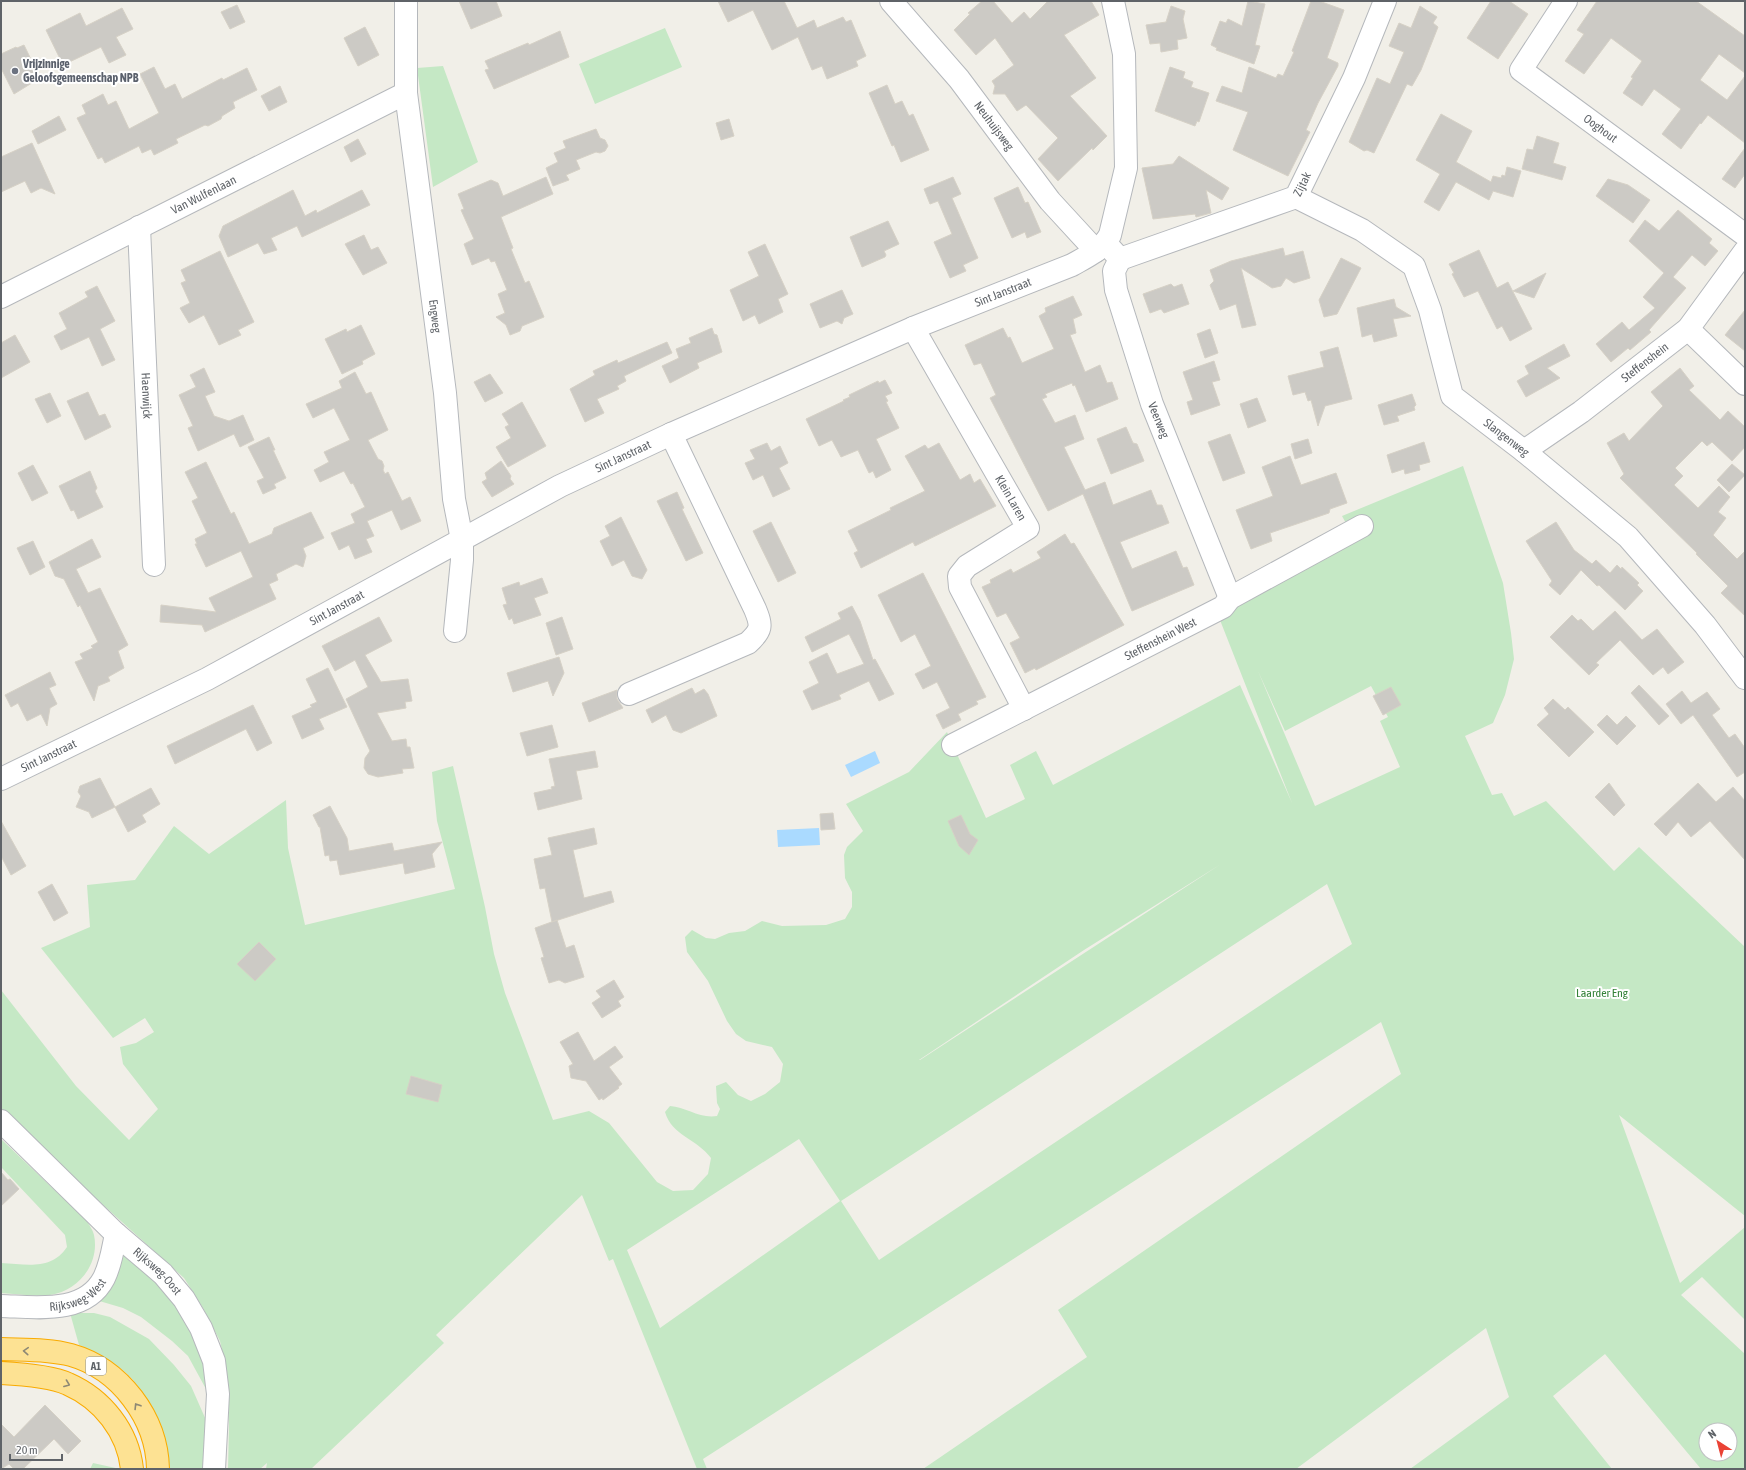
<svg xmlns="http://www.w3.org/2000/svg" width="1746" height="1470" font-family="'Asap Condensed',sans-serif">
<rect width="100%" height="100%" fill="#f1efe8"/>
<path fill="#c5e8c5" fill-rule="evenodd" d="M665 28 682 67 595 104 579 64Z
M443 66 478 162 433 187 417 68Z
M1463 466 1503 583 1511 633 1514 659 1505 695 1493 723 1465 736 1492 795 1502 793 1514 816 1546 801 1614 871 1639 847 1745 947V1216L1619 1115 1680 1283 1745 1227V1320L1702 1277 1681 1295 1745 1354V1469H1701L1605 1354 1553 1396 1612 1469H1410L1509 1397 1486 1328 1296 1469H923L1087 1357 1058 1310 1401 1074 1381 1022 703 1459 707 1469H697L613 1259 609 1261 582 1195 436 1335 444 1343 311 1469H266L267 1463 260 1469H228L229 1425 226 1368 220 1341 203 1308 184 1278 71 1176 1 1109V990L76 1086 129 1140 158 1109 123 1064 120 1047 136 1043 154 1032 145 1018 113 1038 41 948 90 927 87 885 135 880 174 826 209 854 286 800 288 848 305 925 455 889 437 821 432 772 453 766 485 907 494 954 505 993 553 1120 589 1111 609 1123 657 1182 673 1191 693 1190 708 1174 711 1158C696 1138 672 1136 665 1112L670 1106C686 1107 700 1119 717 1116L720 1109 717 1103 716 1086 726 1082 738 1095 751 1101 765 1094 780 1082 783 1064 772 1047 746 1041 736 1034 727 1021 708 981 687 952 685 937 692 930 706 938 715 939 729 933 745 931 762 921 782 926 826 925 845 919 852 907V892L845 878 844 855 847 847 863 831 846 804 909 772 947 732 986 818 1025 799 1010 765 1036 751 1053 785 1240 685 1292 803 1218 615 1353 536 1342 516ZM1258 671 1285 731 1371 686 1388 717 1380 721 1400 767 1315 806ZM1221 864 920 1060H919L1084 950ZM1327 884 1352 944 879 1260 841 1201ZM799 1139 840 1201 660 1328 627 1250ZM1706 1430H1730V1454H1706Z
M1 1139 87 1221C89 1225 93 1230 94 1235 100 1263 79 1291 50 1295 35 1297 17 1294 1 1293V1263C26 1264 51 1271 67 1247L65 1235 1 1167Z
M119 1252 168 1291 200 1337 212 1400 188 1356 172 1341 141 1317 123 1308 96 1300Z
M70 1313H94L110 1317 149 1339 174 1365 191 1386 206 1420 204 1469H168C159 1440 153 1404 133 1380 119 1364 98 1354 79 1345Z
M93 1463 120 1469H90Z"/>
<path fill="#aadaff" d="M875 751 880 763 851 777 845 765Z
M819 828 820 845 778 847 777 830Z"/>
<path fill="#cccac5" stroke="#d6d1c6" d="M459 1H496L502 16 471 29Z
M718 1H784L797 28 814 20 817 28 843 17 846 22 851 20 866 56 856 61 858 66 827 79 822 66 812 70 798 37 772 50 753 10 728 22Z
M982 1H993L1012 23 1024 12 1030 19 1048 1H1091L1099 15 1064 35 1096 78 1070 96 1107 136 1093 150 1092 148 1058 181 1038 159 1058 138 1026 105 1017 111 1005 94H993L995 86 992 81 1014 65 995 38 976 55 954 30 970 14 968 13Z
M1248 1 1265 4 1255 45 1260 46 1254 64 1216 50 1217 48 1211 45 1220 21 1226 23 1228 19 1242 26Z
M1311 1H1319L1344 10 1327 58 1338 63V66L1318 103 1306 130 1310 132 1288 176 1233 150 1248 112 1216 101 1222 86 1242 93 1249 67 1276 78 1278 74 1283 76 1294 52 1292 51Z
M1491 1H1509L1528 14 1498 59 1467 38Z
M1597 1H1696L1745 36V73L1719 54 1700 80 1727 100 1745 76V143L1708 115 1701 124 1700 123 1681 149 1662 134 1681 109 1654 89 1642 106 1623 93 1633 78 1631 77 1642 61 1611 38 1584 74 1565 61 1584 34 1577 30Z
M237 5 245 22 230 29 221 12Z
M1171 6 1185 11 1183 19 1187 38 1177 40 1178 49 1161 52 1160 43 1150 44 1146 25 1166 22Z
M1420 6 1437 17 1433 23 1438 27 1421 70 1412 86 1407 84 1374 153 1367 150 1364 151 1349 142 1377 78 1390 84 1404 52 1389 46 1399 23 1411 28Z
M122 8 133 29 116 37 126 55 109 63 101 47 63 65 46 30 80 13 86 26Z
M365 27 379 55 358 66 344 38Z
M560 31 569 57 494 89 485 70 489 69 485 61 528 43 529 45Z
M24 45 40 78 14 94 1 68V54L16 47 17 48Z
M154 67 165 89 175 84 182 99 222 78 223 80 247 68 257 90 233 102 235 108 222 116 221 119 208 126 205 125 176 139 178 143 154 155 151 149 142 153 139 146 105 163 102 157 98 159 77 118 86 114 82 105 103 94 108 105 116 101 129 129 159 113 140 74Z
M1170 67 1185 72 1183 78 1193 82 1191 87 1209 93 1199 122 1197 121 1195 126 1155 111Z
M887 85 895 104 902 101 909 116 913 114 929 150 901 162 894 145 892 146 869 93Z
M280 86 287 102 269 111 261 96Z
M1441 114 1472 131 1456 162 1491 182 1493 176 1501 178 1502 175 1505 176 1507 167 1521 171 1513 197 1493 191 1489 200 1456 182 1439 211 1424 202 1440 174 1416 160Z
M59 116 66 130 38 144 32 131Z
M729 119 734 136 721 140 716 123Z
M596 129 600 138 605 140 608 146 605 151 600 153 596 152 576 160 580 169 566 175 569 180 553 186 546 168 558 162 554 153 566 148 563 141Z
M1537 136 1559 143 1553 163 1566 167 1562 180 1522 169 1527 149 1533 150Z
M358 139 366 154 351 162 344 147Z
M32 143 55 194 41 188 31 193 25 181 1 192V157Z
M1745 148V174L1735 188 1722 179Z
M1179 156 1229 188 1222 200 1206 190 1211 213 1196 217 1195 214 1153 219 1142 168 1173 164Z
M546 177 553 194 501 217 513 248 511 249 525 283 529 281 544 317 522 326 520 331 510 335 506 325 496 317 505 313 498 294 507 290 495 261 491 262 489 258 472 265 464 244 474 239 461 210 464 209 458 194 491 180 498 183 503 196Z
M953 177 961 194 952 198 978 258 963 265 966 271 950 278 934 242 952 234 938 201 930 204 924 189Z
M1608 179 1628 185 1650 200 1633 223 1596 196Z
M1018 187 1025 203 1028 202 1041 232 1027 238 1025 232 1012 238 994 198Z
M293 190 305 216 316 210 317 213 362 190 370 205 302 237 297 226 271 238 277 250 264 254 258 243 228 257 219 236 223 226Z
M1678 210 1712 239 1709 243 1718 251 1705 266 1692 255 1673 277 1686 288 1649 330 1651 332 1630 350 1628 348 1611 362 1596 344 1622 322 1629 330 1655 308 1643 297 1664 273 1629 241 1645 220 1659 231Z
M888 221 899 244 884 251 886 255 885 257 862 267 850 237Z
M364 235 371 250 378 247 387 263 363 275 345 244Z
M765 244 788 294 778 299 783 312 759 324 755 315 743 321 730 290 759 276 748 252Z
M1283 248 1285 256 1303 251 1310 278 1294 283 1286 278 1281 286 1272 288 1241 268 1256 325 1242 328 1236 304 1220 310 1210 285 1214 281 1210 270 1231 261Z
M1479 250 1497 288 1508 282 1532 329 1510 341 1502 326 1497 329 1478 291 1464 297 1452 274 1454 273 1449 264Z
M220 251 254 322 238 330 241 335 219 345 204 315 189 323 180 308 190 303 181 283 186 281 181 270Z
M1341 258 1361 268 1337 314 1324 317 1319 300Z
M1546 273 1534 298 1513 291Z
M1171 284 1174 287 1182 284 1189 304 1164 313 1161 309 1150 313 1143 294Z
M97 286 115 321 100 329 115 360 102 366 89 337 61 350 54 336 67 329 59 313 88 297 85 292Z
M842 290 853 314 844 318 842 324 837 321 820 328 810 304Z
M1073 296 1082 315 1073 319 1076 333 1070 335 1085 372 1100 365 1107 383 1112 382 1118 399 1086 412 1075 385 1073 386 1072 383 1045 394 1047 397 1042 399 1055 423 1075 415 1084 439 1064 447 1085 490 1105 482 1113 505 1151 490 1157 505H1162L1169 523 1120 542 1132 569 1176 551 1183 568 1187 567 1194 585 1132 611 1083 494 1048 511 990 398 996 395 981 363 974 365 965 345 1003 328 1008 338 1010 337 1022 363 1054 349 1039 316 1046 312 1045 308Z
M1394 299 1396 307 1411 316 1393 319 1397 336 1374 342 1372 334 1362 337 1357 308Z
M1745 310V351L1725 335Z
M361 325 375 354 362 361 363 364 342 374 325 339 346 329 347 332Z
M712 328 714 334 717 335 722 352 697 363 699 368 670 383 662 366 679 358 676 349 691 343 689 338Z
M1210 329 1218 353 1205 358 1197 334Z
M15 335 30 362 1 378V343Z
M667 342 672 353 624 376 626 381 617 386 619 389 597 399 604 413 585 422 570 389 595 375 593 371 617 360 618 363Z
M1564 344 1570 356 1547 368 1560 378 1526 397 1517 381 1529 374 1525 366Z
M1338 347 1352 399 1325 406 1318 426 1311 400 1308 401 1305 392 1293 395 1288 376 1324 367 1320 352Z
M1214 361 1220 380 1212 382 1220 405 1191 415 1187 402 1193 400 1183 372Z
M204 368 215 392 205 396 214 416 229 421 243 415 254 440 240 447 234 434 198 451 188 428 193 426 179 395 196 387 190 375Z
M1680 368 1694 386 1689 390 1720 420 1728 411 1745 427V447L1732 461 1712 442 1707 446 1702 441 1675 468 1683 476 1674 485 1698 508 1719 486 1730 497 1718 512 1726 518 1713 535 1737 559 1745 551V616L1721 593 1728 586 1696 554 1697 553 1620 478 1624 474 1607 443 1624 433 1629 441 1663 406 1651 392Z
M355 372 366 394 371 392 388 430 368 440 378 459 382 461 384 466 383 470 385 474 388 472 402 501 410 497 421 521 401 530 392 510 367 521 374 536 366 539 372 552 355 559 349 545 339 550 331 533 355 523 351 514 365 507 353 483 351 484 344 471 320 482 314 470 329 462 324 452 350 440 334 408 313 418 306 404 342 388 339 381Z
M490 374 503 393 485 402 474 382Z
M885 380 892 393 885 396 888 401 886 402 899 428 876 439 891 470 876 478 873 471 869 473 858 450 841 457 832 440 819 446 806 419 844 401 843 400 850 397 849 395 878 381 879 383Z
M88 392 99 416 105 414 111 427 85 440 67 401Z
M50 393 61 416 47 423 35 399Z
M1412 394 1416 405 1414 407 1415 410 1397 416 1399 421 1384 425 1378 405Z
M1257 398 1266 421 1248 428 1240 404Z
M522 402 546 446 508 467 496 447 511 438 505 427 509 425 502 414Z
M1126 427 1133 443 1137 444 1144 461 1111 474 1097 439Z
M1230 434 1245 473 1223 481 1208 442Z
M269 437 275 450H273L286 478 274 484 276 488 263 494 257 481 264 478 248 447Z
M1308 439 1312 453 1295 459 1291 444Z
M1424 442 1430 462 1419 465 1420 470 1405 474 1404 469 1392 473 1387 455Z
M767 443 771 451 780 446 788 463 779 468 790 489 773 497 763 475 753 480 745 463 755 459 750 450Z
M939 443 960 480 970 474 974 483 980 479 996 506 915 546 913 542 861 568 854 553 858 551 848 531 891 510 890 508 925 491 905 456 925 445 928 449Z
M1290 456 1301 485 1336 473 1347 503 1330 509 1329 513 1270 533 1272 541 1251 549 1236 510 1273 496 1262 467Z
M501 461 511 476 510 479 514 484 492 497 482 482 487 479 485 473Z
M206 462 231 514 234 512 249 544 272 534 274 528 311 512 324 538 303 548 306 556 303 567 296 564 276 574 278 580 269 584 276 599 205 632 202 625 160 622 161 605 216 612 209 598 253 577 241 551 206 567 195 544H197L195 539 207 533 192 501 198 498 185 472Z
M1732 464 1745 475 1729 492 1717 480Z
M33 465 48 493 32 501 18 473Z
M90 471 97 488 95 491 103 507 78 519 74 510 71 511 59 486Z
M677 492 684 508 682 509 703 553 686 561 657 501Z
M621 517 647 570 642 579 632 576 624 560 612 566 600 541 610 536 605 526Z
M771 522 796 573 778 582 753 531Z
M1556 522 1574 550 1592 564 1596 560 1610 573 1617 565 1621 569 1622 567 1639 583 1637 585 1643 591 1625 610 1599 585 1597 586 1581 570 1560 595 1549 585 1552 581 1526 541Z
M1065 534 1071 544 1074 543 1124 625 1036 670 1035 668 1025 673 1010 643 1020 638 1006 613 997 617 982 587 991 583 990 580 1011 569 1013 573 1041 558 1037 552Z
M92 539 101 557 76 569 88 593 100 588 128 645 118 651 124 668 108 677 110 681 98 686 94 701 75 662 83 659 80 654 93 648 91 646 98 642 80 605 78 607 64 579 55 576 49 562Z
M33 541 45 567 30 575 17 548Z
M923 573 986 697 976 701 978 704 958 714 961 720 943 729 936 715 950 708 937 682 923 689 915 674 931 666 915 634 901 642 878 595Z
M542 578 548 593 534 598 541 615 514 624 512 618 509 620 503 605 507 604 502 588 519 582 520 586Z
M852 606 860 621 873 660 875 659 894 694 879 701 869 681 839 695 841 699 812 710 803 691 819 683 809 662 827 653 837 674 864 664 849 634 812 652 805 637 841 619 838 613Z
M1615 611 1642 640 1657 629 1684 662 1668 674 1663 667 1653 675 1620 640 1596 663 1599 665 1589 675 1550 637 1572 615 1578 621 1581 619 1593 631Z
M379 617 392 641 365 655 381 682 408 679 412 701 405 702 406 708 377 713 392 741 406 739 407 747H410L414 768 402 769 403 773 378 777 368 774 364 768 365 758 370 751 346 699 368 687 355 660 335 671 322 646Z
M562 617 573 649 556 655 546 623Z
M559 657 564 673 553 696 548 681 513 692 507 673Z
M328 668 347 707 319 719 324 729 302 739 292 716 312 707 310 705 317 702 306 679Z
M50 672 56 685 49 688 57 704 50 708 47 726 41 714 27 721 18 703 11 707 5 695Z
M1639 685 1669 716 1659 725 1631 693Z
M1391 687 1401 705 1383 715 1373 696Z
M692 688 695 694 704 689 708 694 717 716 681 733 673 730 666 715 652 723 646 710Z
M617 690V699L623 708 589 722 582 703Z
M1682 691 1691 703 1707 692 1720 709 1712 715 1729 738 1735 734 1745 748V772L1737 777 1693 715 1681 724 1666 704Z
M1553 699 1565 710 1568 707 1594 732 1569 757 1537 725 1549 714 1544 708Z
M253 705 272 743 257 751 246 729 175 764 167 746Z
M1607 715 1617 725 1626 716 1636 726 1617 745 1597 725Z
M552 725 558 747 527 756 520 733Z
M595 751 598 767 576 771 582 799 538 810 534 793 552 789 551 787 555 786 549 759Z
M100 778 115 807 92 818 89 812 76 807 81 796 78 792 80 786Z
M1609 783 1625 805 1614 816 1595 797Z
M1698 783 1716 802 1733 787 1745 801V860L1710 821 1691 837 1678 822 1666 836 1654 824Z
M151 788 160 804 142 815 146 822 128 832 115 807Z
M330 806 347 838 349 851 392 843 394 851 442 842 432 854 435 867 405 874 403 863 340 875 337 860 330 861 329 855 325 856 320 827H319L313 815Z
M833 813 835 829 821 830 820 814Z
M961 815 970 834 978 840 969 855 959 846 948 821Z
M1 821 26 866 11 875 1 856Z
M594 828 597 844 573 850 584 898 611 891 614 902 552 922 545 888 540 889 534 859 552 855 548 838Z
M52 884 68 913 54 921 38 892Z
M557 920 566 948 574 945 584 977 565 983 559 980 549 983 541 958 544 957 535 928Z
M259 942 276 959 255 981 237 964Z
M614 980 624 997 618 1001 621 1006 602 1018 592 1003 601 997 596 991Z
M578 1032 594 1061 615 1046 623 1057 609 1067 622 1084 618 1087 619 1088 603 1100 602 1098 599 1100 586 1081 571 1078 569 1066 573 1064 560 1042Z
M411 1076 442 1085 438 1102 406 1094Z
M1 1172 8 1180 10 1179 19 1189 1 1206Z
M45 1405 81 1441 68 1454 54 1439 23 1469H14L9 1464 1 1469V1424L14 1437Z"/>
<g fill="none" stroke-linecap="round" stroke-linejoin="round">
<g stroke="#b5b8bc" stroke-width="24">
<g id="minor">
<path id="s1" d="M406 1V93L445 393 454 499 462 540V560L455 631"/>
<path id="s2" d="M891 1 959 79 1050 201 1096 251"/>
<path id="s3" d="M1566 1 1521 70 1745 235"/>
<path id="s4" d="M1296 197 1362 230 1414 266 1430 310 1452 396 1524 451 1628 537 1705 625 1745 678"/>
<path id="s5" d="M139 227 154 565"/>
<path id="s6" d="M1111 249 1120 259 1114 271 1116 290 1152 404 1230 598"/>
<path id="s7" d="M1120 259 1296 197 1354 78 1385 1"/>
<path id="s8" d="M1 297 406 93"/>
<path id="s9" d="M913 328 1028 528 967 566 959 576 960 587 1024 709"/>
<path d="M1688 329 1745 384"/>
<path id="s10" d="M1524 451 1581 412 1688 329 1745 251"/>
<path d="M629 694 748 643C762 630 762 626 755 609L671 434"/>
<path id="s11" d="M953 745 1223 607 1230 598 1362 526"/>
<path id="s12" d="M1 779 207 679 560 486 671 434 913 328 1072 265C1086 257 1102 250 1110 235L1126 168 1124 54 1113 1"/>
<path id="s13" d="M1 1121 116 1234 163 1274 184 1299 201 1328 214 1361 218 1394 214 1469"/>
<path id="s14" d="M1 1306C36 1307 85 1315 104 1278 111 1264 113 1248 116 1234"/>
</g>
</g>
<g stroke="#f9ab00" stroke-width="24">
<path id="highway" d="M1 1349C24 1350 49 1349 71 1355 120 1369 157 1418 158 1469
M1 1373C20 1374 51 1376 68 1384 102 1399 128 1431 132 1469"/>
</g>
<use href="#minor" stroke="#fff" stroke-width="22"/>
<use href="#highway" stroke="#fde293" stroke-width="22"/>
</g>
<defs><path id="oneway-chevron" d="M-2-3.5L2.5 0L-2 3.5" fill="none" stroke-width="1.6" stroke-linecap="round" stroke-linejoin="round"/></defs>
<g stroke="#8e8975">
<use href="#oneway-chevron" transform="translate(26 1351) rotate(-176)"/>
<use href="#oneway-chevron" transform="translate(67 1384) rotate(21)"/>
<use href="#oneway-chevron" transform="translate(137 1406) rotate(-122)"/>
</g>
<circle fill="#6b7280" stroke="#fff" stroke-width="1.5" cx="15" cy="71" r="4"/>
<g text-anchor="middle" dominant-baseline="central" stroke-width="4" stroke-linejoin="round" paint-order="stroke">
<rect fill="#fff" stroke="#8f9295" stroke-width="1" x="86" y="1357" width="20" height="18" rx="3"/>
<g font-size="11" font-weight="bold" fill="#5f6368">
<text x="96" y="1366">A1</text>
</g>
<g font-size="12" font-weight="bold" fill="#5b616d" stroke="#fff" text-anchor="start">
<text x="23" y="64">Vrijzinnige<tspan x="23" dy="14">Geloofsgemeenschap NPB</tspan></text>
</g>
<g font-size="12" fill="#5f6368" stroke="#fff">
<text stroke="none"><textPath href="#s2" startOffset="162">Neuhuijsweg</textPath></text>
<text stroke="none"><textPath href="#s3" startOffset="181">Ooghout</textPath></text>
<text stroke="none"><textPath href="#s7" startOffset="201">Zijtak</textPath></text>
<text stroke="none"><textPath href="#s8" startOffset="227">Van Wulfenlaan</textPath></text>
<text stroke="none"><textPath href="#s12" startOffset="1115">Sint Janstraat</textPath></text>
<text stroke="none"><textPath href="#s1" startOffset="317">Engweg</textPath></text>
<text stroke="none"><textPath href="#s10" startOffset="150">Steffenshein</textPath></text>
<text stroke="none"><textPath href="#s5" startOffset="169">Haenwijck</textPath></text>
<text stroke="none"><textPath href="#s6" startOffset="183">Veerweg</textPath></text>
<text stroke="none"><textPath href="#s4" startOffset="341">Slangenweg</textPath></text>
<text stroke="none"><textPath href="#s12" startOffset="701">Sint Janstraat</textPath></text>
<text stroke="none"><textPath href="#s9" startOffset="196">Klein Laren</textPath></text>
<text stroke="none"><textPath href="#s12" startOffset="377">Sint Janstraat</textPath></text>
<text stroke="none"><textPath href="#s11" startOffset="233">Steffenshein West</textPath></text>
<text stroke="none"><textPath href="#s12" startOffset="53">Sint Janstraat</textPath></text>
<text stroke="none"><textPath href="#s13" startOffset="217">Rijksweg-Oost</textPath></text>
<text stroke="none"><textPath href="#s14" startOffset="80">Rijksweg-West</textPath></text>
</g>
<g font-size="12" fill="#348238" stroke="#fff">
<text x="1602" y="993">Laarder Eng</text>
</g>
</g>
<rect width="1746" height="1470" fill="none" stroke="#5f6368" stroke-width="4"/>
<g transform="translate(1718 1442) rotate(324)"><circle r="19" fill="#ffffff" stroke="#bfc1c3"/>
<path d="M0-3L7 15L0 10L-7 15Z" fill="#ea4335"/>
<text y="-6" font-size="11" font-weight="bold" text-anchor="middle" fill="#5f6368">N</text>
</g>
<path d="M10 1454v6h52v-6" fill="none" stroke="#5f6368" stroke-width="2"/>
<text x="16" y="1454" font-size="12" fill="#5f6368" stroke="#ffffff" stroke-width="3" paint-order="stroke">20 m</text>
</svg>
